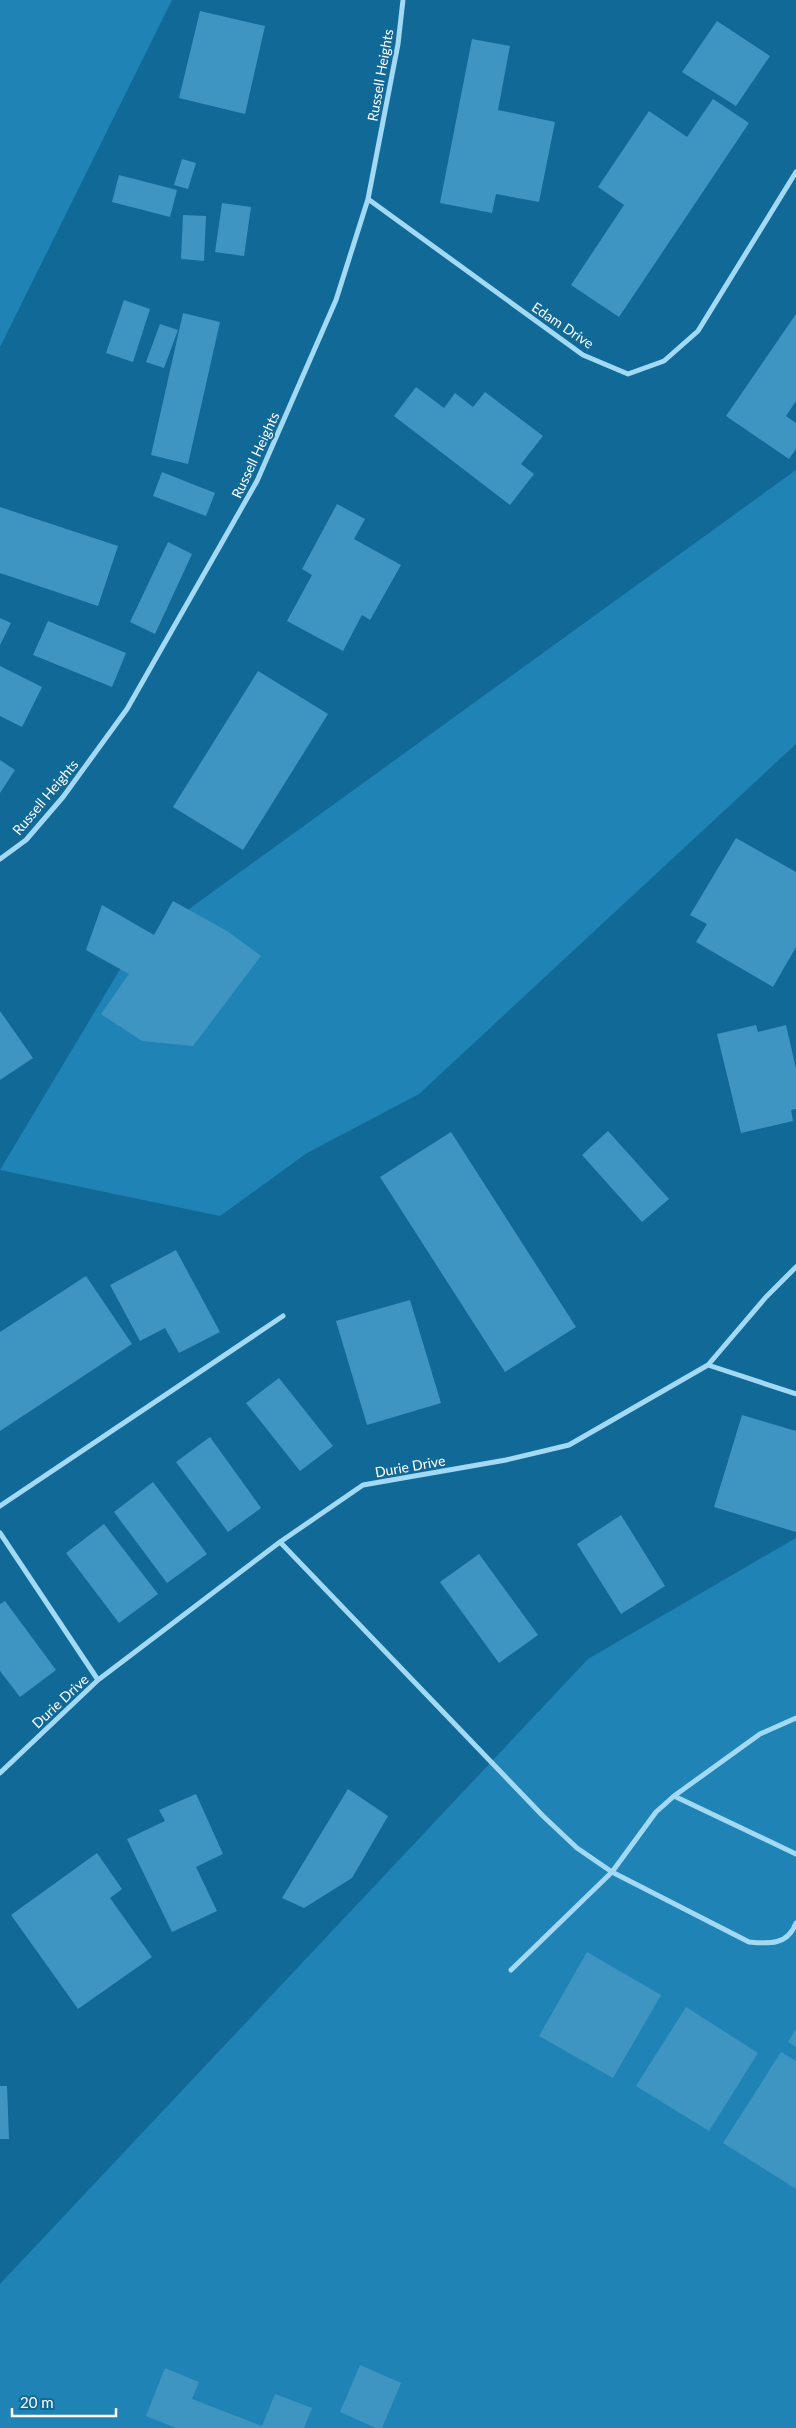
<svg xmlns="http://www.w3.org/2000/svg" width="796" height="2428" font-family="Lato,sans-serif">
<rect width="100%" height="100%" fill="#116998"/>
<path fill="#1f83b6" d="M0 0H172L0 347Z
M796 470V744L419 1094 307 1153 220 1216 0 1170 131 951Z
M796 1538V2428H0V2284L588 1659Z"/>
<path fill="#3e95c2" d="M200 11 265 26 245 114 179 98Z
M717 21 770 56 736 106 682 72Z
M472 39 510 46 498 110 555 122 539 202 496 194 492 213 440 203Z
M713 99 749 123 619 317 571 285 624 205 598 187 649 111 687 137Z
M182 159 196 163 188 189 174 185Z
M119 175 177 190 170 217 112 202Z
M222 203 251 207 244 256 215 252Z
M183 215 206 216 204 261 181 259Z
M124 300 150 309 133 362 106 353Z
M183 313 220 322 188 464 151 455Z
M796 314V401L786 416 796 423V449L789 459 726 416Z
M160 324 178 330 164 368 146 362Z
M416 387 444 408 455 393 473 407 485 392 543 436 521 464 534 474 510 505 394 416Z
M162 472 215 493 206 516 153 496Z
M337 504 365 519 354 539 401 565 370 620 362 615 343 651 287 621 312 575 302 569Z
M0 507 118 546 98 606 0 573Z
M168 542 192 554 155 634 130 622Z
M0 618 11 623 0 645Z
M48 621 126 653 112 687 33 655Z
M0 666 42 687 22 727 0 716Z
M258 671 328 714 243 850 173 807Z
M0 760 15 770 0 793Z
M736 838 796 872V947L773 987 696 942 707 924 690 915Z
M173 901 227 931 261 956 193 1046 142 1041 101 1014 129 974 86 950 102 905 154 935Z
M0 1011 33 1058 0 1080Z
M756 1025 758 1032 786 1025 796 1069V1109L791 1110 793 1121 741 1133 717 1034Z
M608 1131 669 1199 642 1222 582 1155Z
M451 1132 576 1327 505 1372 380 1177Z
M176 1250 220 1332 179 1353 165 1328 140 1341 110 1285Z
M86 1276 132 1344 0 1431V1332Z
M410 1300 441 1403 367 1425 336 1321Z
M279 1378 333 1446 300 1471 246 1403Z
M742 1415 796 1431V1532L714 1507Z
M210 1437 261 1508 228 1532 176 1462Z
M153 1482 207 1554 167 1583 114 1512Z
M621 1515 665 1586 621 1614 577 1544Z
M104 1524 158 1594 119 1623 66 1553Z
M479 1554 538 1635 499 1663 440 1582Z
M5 1601 56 1670 20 1697 0 1671V1604Z
M348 1789 388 1816 352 1878 304 1908 282 1898Z
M196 1794 223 1854 196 1867 217 1911 172 1932 127 1839 165 1821 159 1810Z
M97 1853 122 1889 110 1898 152 1957 78 2009 11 1915Z
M587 1952 661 1995 613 2078 539 2036Z
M686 2007 758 2053 709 2131 636 2086Z
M796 2029V2047L788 2042Z
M781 2052 796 2061V2189L723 2143Z
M0 2086H7L9 2139H0Z
M360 2365 401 2383 382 2428H376L340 2412Z
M165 2368 199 2382 192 2399 262 2426 275 2394 312 2408 304 2428H176L146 2416Z"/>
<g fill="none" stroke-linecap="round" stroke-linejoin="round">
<path stroke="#a2d9f4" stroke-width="5" d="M368 199 583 355 628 374 664 361 698 331 796 172
M0 859 26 840 63 797 127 709 257 481 336 300 368 199 398 44 403 0
M708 1365 796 1394
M0 1506 283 1316
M0 1533 98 1680
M280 1542 543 1816 577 1848 612 1872 749 1942C769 1944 788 1945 796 1923
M0 1773 98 1680 280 1542 363 1485 506 1460 569 1445 708 1365 766 1297 796 1267
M674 1796 796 1854
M511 1970 612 1872 656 1812 674 1796 760 1734 796 1718"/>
</g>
<g text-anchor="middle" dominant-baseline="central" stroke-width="4" stroke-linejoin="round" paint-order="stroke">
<g font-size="14" fill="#fff" stroke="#116998">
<text transform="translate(380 75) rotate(-80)">Russell Heights</text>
<text transform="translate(563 325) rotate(34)">Edam Drive</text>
<text transform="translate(255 455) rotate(-65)">Russell Heights</text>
<text transform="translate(45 797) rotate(-50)">Russell Heights</text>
<text transform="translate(410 1466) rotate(-10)">Durie Drive</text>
<text transform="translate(60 1701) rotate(-43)">Durie Drive</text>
</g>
</g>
<path d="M12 2408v8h104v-8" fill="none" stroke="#ffffff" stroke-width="2.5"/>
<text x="20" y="2408" font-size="15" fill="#ffffff" stroke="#116998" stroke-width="4" paint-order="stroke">20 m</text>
</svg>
